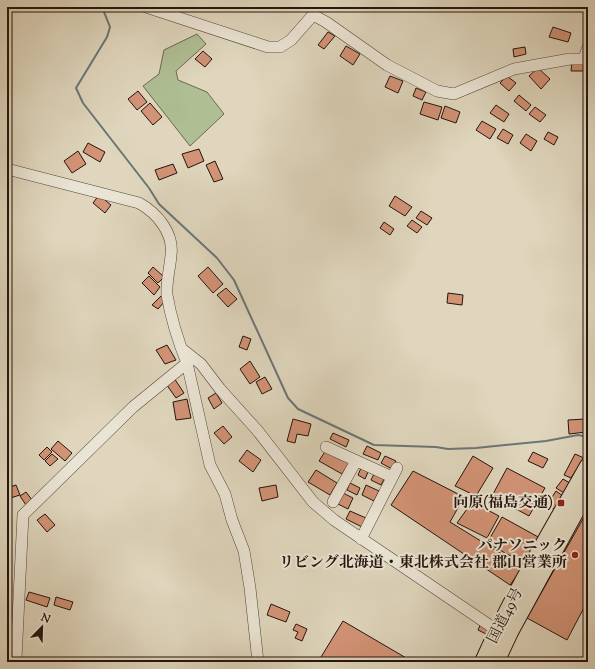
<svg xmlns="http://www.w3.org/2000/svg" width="595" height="669" font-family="'Sorts Mill Goudy','Noto Serif JP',serif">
<rect width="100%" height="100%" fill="#dfd6bd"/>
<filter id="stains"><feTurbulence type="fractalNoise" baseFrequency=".005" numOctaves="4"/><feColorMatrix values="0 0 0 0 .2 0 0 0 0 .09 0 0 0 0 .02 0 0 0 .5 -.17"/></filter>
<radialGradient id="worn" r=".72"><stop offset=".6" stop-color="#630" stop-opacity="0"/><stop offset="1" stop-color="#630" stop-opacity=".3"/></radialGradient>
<path fill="#afbe93" stroke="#6a6950" d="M197 34 206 44 176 71 178 80 207 92 224 114 190 146 143 86 159 74 164 50Z"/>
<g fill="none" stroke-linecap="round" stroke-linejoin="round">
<path stroke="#6a7675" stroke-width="2" d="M102 7 110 27 107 37 76 88 83 103 149 188 159 204 217 258 234 280 288 398 298 409 374 445 436 447 448 449 476 448 546 441 578 435 588 437"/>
</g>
<path fill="#d29376" stroke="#25140c" d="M553 27 571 33 568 42 549 37Z
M328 32 335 36 324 49 318 45Z
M346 46 360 54 353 65 340 56Z
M525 47 526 54 514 57 513 49Z
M203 51 212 59 205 67 195 59Z
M572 60 587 61 586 71H571Z
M538 68 550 79 541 89 529 76Z
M390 76 403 81 398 93 385 87Z
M507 76 516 83 509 91 500 83Z
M416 88 426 92 422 100 413 96Z
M138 91 147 102 137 110 128 99Z
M519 95 531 105 526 111 514 101Z
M424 102 442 107 438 120 420 114Z
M150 103 162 117 153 125 141 111Z
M496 105 509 114 504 122 490 113Z
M445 106 460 112 456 123 441 118Z
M535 107 546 115 540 122 529 114Z
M482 121 496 129 490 139 476 130Z
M503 129 513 135 508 144 497 138Z
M548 132 558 137 554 145 544 139Z
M526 134 537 141 531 151 520 143Z
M88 143 105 152 100 162 83 152Z
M199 149 204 161 188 168 182 154Z
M78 151 86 164 72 173 64 161Z
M215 161 223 179 214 182 206 165Z
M173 164 177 173 159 180 155 170Z
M99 195 111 205 105 213 93 203Z
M395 196 412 207 405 216 389 206Z
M421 211 432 218 427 225 416 218Z
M412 220 422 227 417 233 407 226Z
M384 222 394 229 390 235 380 228Z
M153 267 164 277 158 283 148 273Z
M208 267 223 284 213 293 198 276Z
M149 276 160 287 154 295 142 283Z
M226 288 237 299 228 307 217 295Z
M448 293 463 295 462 305 447 303Z
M161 296 165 301 158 309 152 305Z
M243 336 251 339 247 350 239 347Z
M167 345 176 360 165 364 156 350Z
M250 361 260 377 250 384 240 369Z
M265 377 272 389 262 394 256 382Z
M174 378 184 393 176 398 166 384Z
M216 393 222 403 214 409 208 398Z
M187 399 191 418 176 420 173 402Z
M293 419 311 424 308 436 297 434 295 443 287 441Z
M585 419 586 432 569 434 568 420Z
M223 426 232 437 224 444 214 433Z
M333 433 349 440 346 447 330 439Z
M58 441 72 453 65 461 51 449Z
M367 446 381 453 378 460 363 454Z
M47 447 52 452 44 460 39 455Z
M247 450 261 460 253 472 239 461Z
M326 450 349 463 342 474 319 461Z
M533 452 548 459 543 468 528 461Z
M52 454 58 459 50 466 45 461Z
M575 454 584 458 571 478 564 475Z
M385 456 396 461 392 469 381 463Z
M473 456 493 468 476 496 455 486Z
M361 468 368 472 365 479 358 475Z
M507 468 545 488 529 516 492 496Z
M316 470 337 483 330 495 308 482Z
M413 471 464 497 450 522 523 567 510 585 391 505Z
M374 474 384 479 381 485 371 480Z
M563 479 570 483 564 493 556 488Z
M350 483 360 488 357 495 347 490Z
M16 485 20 495 7 499V488Z
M276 485 278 497 262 501 259 488Z
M366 485 379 491 374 501 362 495Z
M556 491 563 496 555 510 547 505Z
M26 492 32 500 26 505 20 496Z
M343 493 353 498 348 509 338 504Z
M472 502 499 516 487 538 457 523Z
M588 510V600L567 640 527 618Z
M350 511 366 518 362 527 346 519Z
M45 514 55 525 47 532 37 520Z
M502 517 540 538 525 564 487 543Z
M29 592 50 598 47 607 26 600Z
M56 597 73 602 70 610 54 605Z
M271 604 290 612 286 622 267 615Z
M343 621 413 662H318Z
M481 623 491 628 488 635 478 630Z
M296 624 307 629 302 641 295 638 298 632 293 630Z"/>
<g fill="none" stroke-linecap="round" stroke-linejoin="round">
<g stroke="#544438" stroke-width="12">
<path id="minor" d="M146 7 268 47H280L291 40 313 15 326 22 387 65 437 91 454 94 514 69 570 59H588
M584 59 588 47
M7 169 139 203C157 213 174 233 171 255 170 269 166 281 167 295 171 318 178 341 187 363L210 465 225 494 232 520 244 551 250 588 258 662
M182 349 201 364 220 389 257 430 313 502 334 520 498 631
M326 447 392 477
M333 502 356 461
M361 539 397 468
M14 662 16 659 23 515 133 407 187 363"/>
</g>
<g stroke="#25140c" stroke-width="18">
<path id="highway" d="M483 662C513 594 552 530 588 466
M496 662 510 632 588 489"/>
</g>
<use href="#minor" stroke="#eae4d4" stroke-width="11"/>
<use href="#highway" stroke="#dfd6bd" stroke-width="16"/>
</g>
<g fill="#8f2418" stroke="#eae4d4" stroke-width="1.5">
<rect x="557" y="499" width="8" height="8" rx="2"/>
<circle cx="575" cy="555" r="4"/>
</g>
<g text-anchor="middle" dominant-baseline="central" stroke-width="4" stroke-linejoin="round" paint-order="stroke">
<g font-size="15" font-weight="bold" fill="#25140c" stroke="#eae4d4" text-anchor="end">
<text x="553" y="503">向原(福島交通)</text>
<text x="567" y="546">パナソニック<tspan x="567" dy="17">リビング北海道・東北株式会社 郡山営業所</tspan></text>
</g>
<g font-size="15" fill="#25140c" stroke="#eae4d4">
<text transform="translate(506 616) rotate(-63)">国道49号</text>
</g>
</g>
<rect width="595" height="669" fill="none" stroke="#dfd6bd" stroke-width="24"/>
<rect x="8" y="8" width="579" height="653" fill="none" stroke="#25140c" stroke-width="2"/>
<rect x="12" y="12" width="571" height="645" fill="none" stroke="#25140c"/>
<g transform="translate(42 627) rotate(23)" stroke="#eae4d4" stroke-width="3" paint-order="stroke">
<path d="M0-3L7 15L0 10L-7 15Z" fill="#25140c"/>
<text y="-6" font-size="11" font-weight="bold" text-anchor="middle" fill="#25140c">N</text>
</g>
<rect width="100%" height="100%" filter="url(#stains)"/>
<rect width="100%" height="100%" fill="url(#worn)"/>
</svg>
